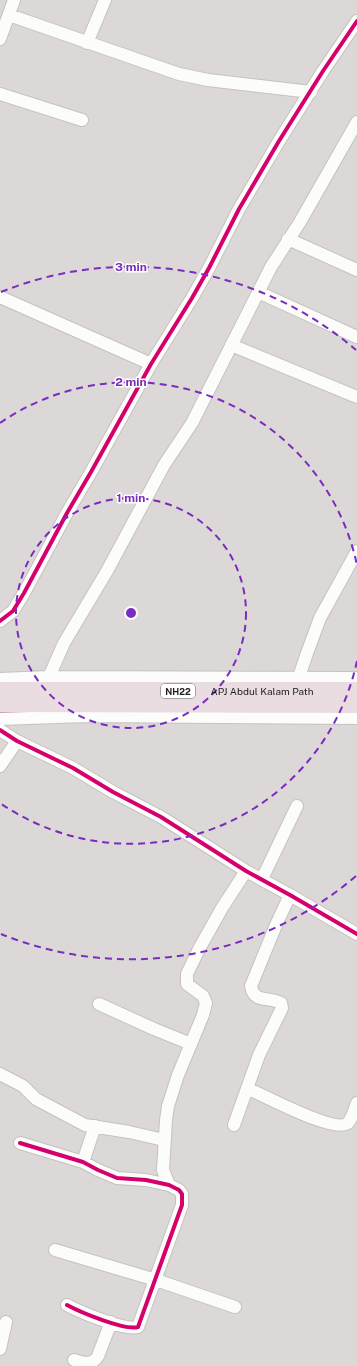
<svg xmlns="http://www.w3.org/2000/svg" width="357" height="1366" font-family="'Public Sans',sans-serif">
<rect width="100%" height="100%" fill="#ece8e5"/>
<path fill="#dbd8d7" d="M0 0H357V1366H0Z"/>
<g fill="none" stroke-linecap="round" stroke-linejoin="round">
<g stroke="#c4c3c1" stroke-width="14">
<path id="minor" d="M9 15 179 74 208 80 311 92
M0 39 14 0
M87 43 105 0
M0 94 82 120
M288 239 357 270
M258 292 357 337
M0 297 151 364
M231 345 357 397
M0 621 13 611 24 593 67 513 91 472 151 364 192 298 209 268 239 209 279 141 323 71 357 21
M49 677 64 643 107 571 164 465 192 423 271 267 300 222 357 122
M299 677 306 656 320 618 357 551
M0 679 49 677 357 678
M0 719 86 716 357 718
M0 730 17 741 73 768 113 792 161 817 246 871 290 895 357 934
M0 766 17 741
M262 879 297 806
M99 1004 154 1029 191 1044
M0 1074 23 1086 36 1099 85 1125 129 1132 164 1140
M247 1088C263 1095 335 1134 348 1123 352 1119 355 1108 357 1103
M234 1125 259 1055 282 1008 281 1003C269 996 254 1004 251 986L276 925 290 895
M20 1143 83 1162 98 1170 117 1178 146 1180 169 1185 179 1190 182 1194V1205L138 1327C125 1331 80 1312 67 1305
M83 1162 95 1126
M169 1185 163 1170 166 1120 168 1106 178 1075 203 1015 206 1003 203 996 187 984V974L199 949 222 908 246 871
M55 1250 156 1280 235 1307
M0 1349 6 1322
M74 1360C84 1363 92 1366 98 1356L111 1322"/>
</g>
<g stroke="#c499af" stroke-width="20">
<g id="highway">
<path id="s1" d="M0 691H357"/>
<path d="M0 703 357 704"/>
</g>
</g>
<use href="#minor" stroke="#fcfcfb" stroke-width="12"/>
<use href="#highway" stroke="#eadde2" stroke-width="18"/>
<g stroke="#fff" stroke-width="6">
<path id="cycleway" d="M0 621 13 611 24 593 67 513 91 472 151 364 192 298 209 268 239 209 279 141 323 71 357 21
M0 730 17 741 73 768 113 792 161 817 246 871 290 895 357 934
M20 1143 83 1162 98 1170 117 1178 146 1180 169 1185 179 1190 182 1194V1205L138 1327C125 1331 80 1312 67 1305"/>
</g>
<use href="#cycleway" stroke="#d6006c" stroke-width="4"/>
</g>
<g fill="none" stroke="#7b2cbf" stroke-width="2" stroke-dasharray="7 5">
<circle cx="131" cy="613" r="115"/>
<path d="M357 661A231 231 0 0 1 0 803M0 423A231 231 0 0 1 357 565"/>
<path d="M356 876A346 346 0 0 1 1 934M1 292A346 346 0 0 1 356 350"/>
</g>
<g text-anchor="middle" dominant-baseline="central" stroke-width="3" stroke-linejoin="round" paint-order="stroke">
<rect fill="#fff" stroke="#616161" stroke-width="1" x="161" y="684" width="34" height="14" rx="3"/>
<g font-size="9" font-weight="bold" fill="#1d1d1d">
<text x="178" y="691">NH22</text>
</g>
<g font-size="10" fill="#1d1d1d" stroke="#fff">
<text stroke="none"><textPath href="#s1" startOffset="262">APJ Abdul Kalam Path</textPath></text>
</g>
</g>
<circle cx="131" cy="613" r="6" fill="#7b2cbf" stroke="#fff" stroke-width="2"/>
<g font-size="12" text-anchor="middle" font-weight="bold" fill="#7b2cbf" stroke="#fff" stroke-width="3" stroke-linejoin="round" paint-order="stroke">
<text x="131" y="271">3 min</text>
<text x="131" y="386">2 min</text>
<text x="131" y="502">1 min</text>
</g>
</svg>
